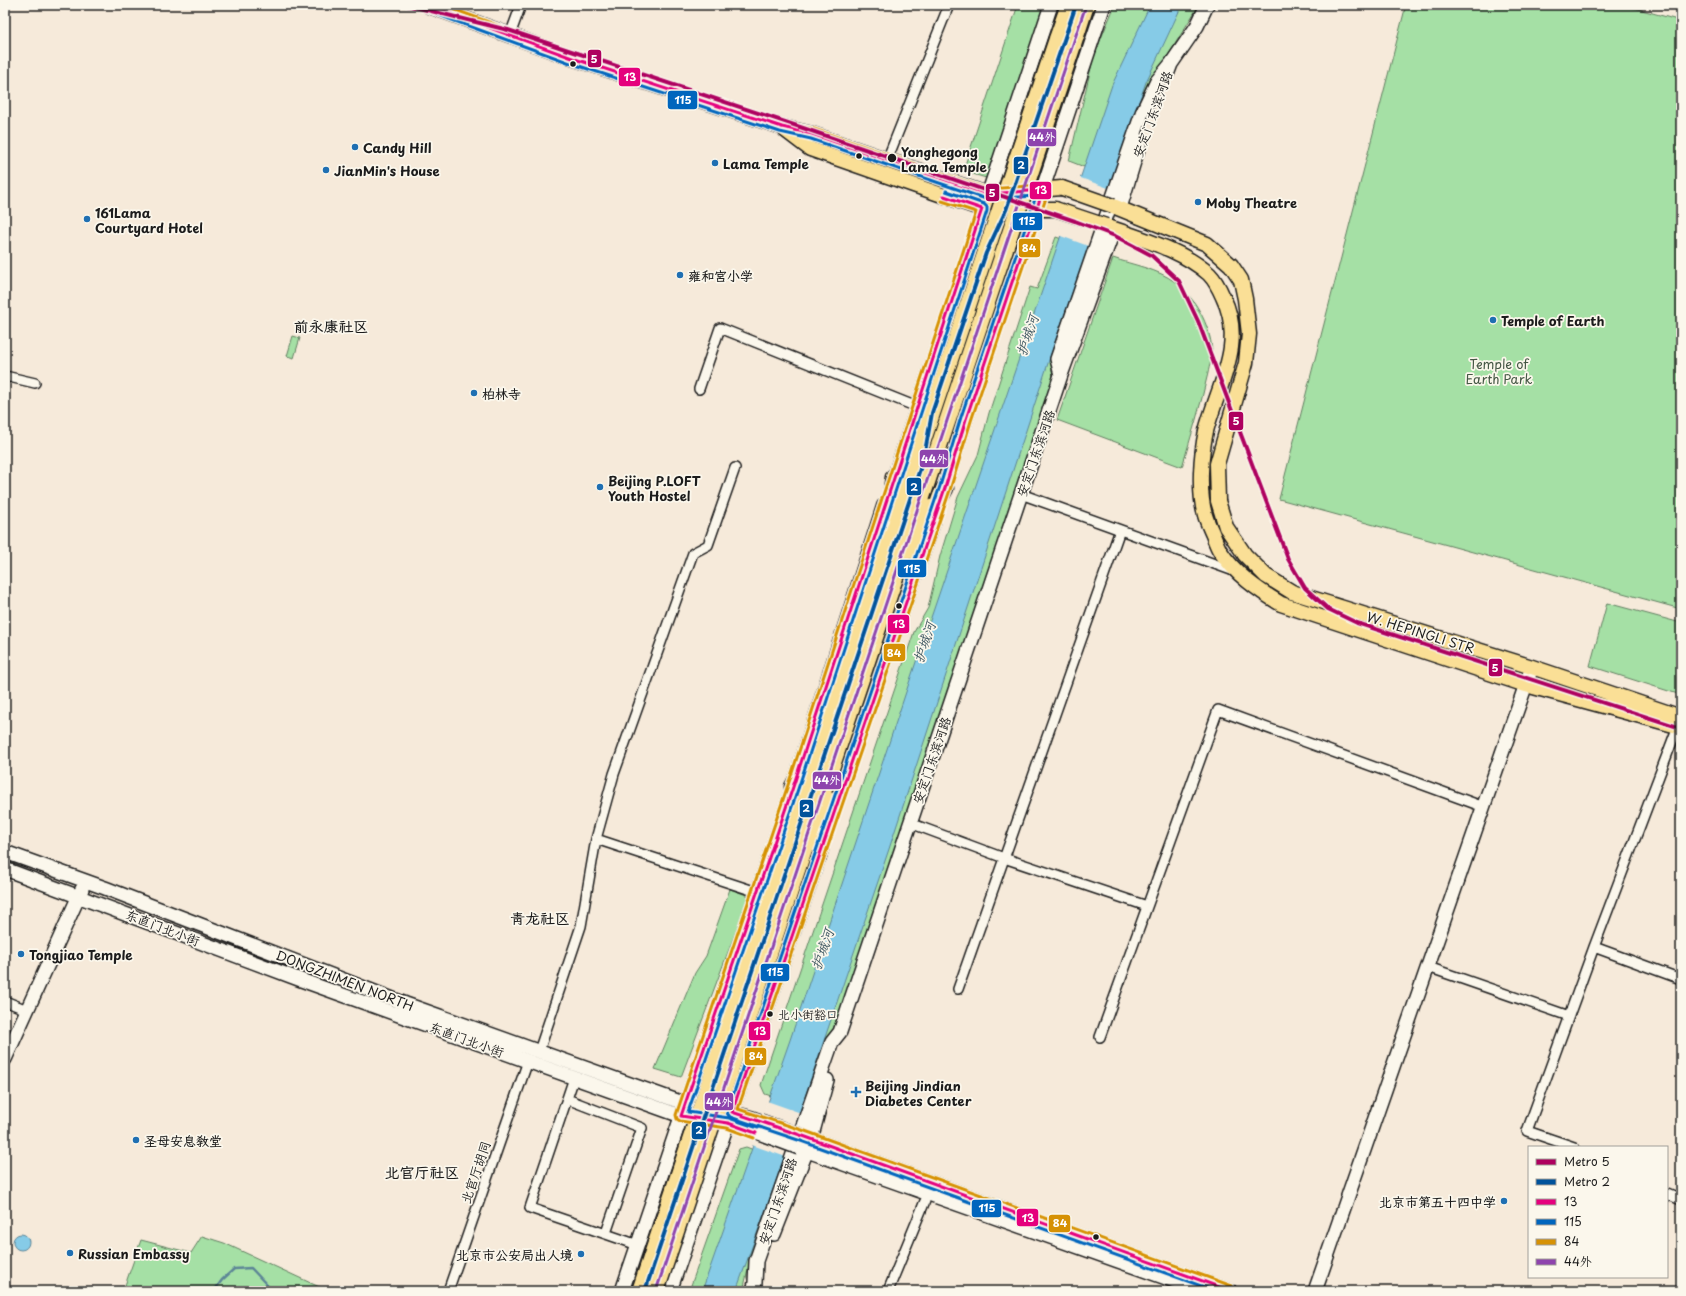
<svg xmlns="http://www.w3.org/2000/svg" width="1686" height="1296" font-family="'Playpen Sans','LXGW WenKai TC',sans-serif">
<rect width="100%" height="100%" fill="#f6eada"/>
<filter id="ink" filterUnits="userSpaceOnUse"><feTurbulence type="fractalNoise" baseFrequency=".025" numOctaves="2"/><feDisplacementMap in="SourceGraphic" scale="8" xChannelSelector="R" yChannelSelector="G"/><feConvolveMatrix kernelMatrix="1 2 1 2 8 2 1 2 1" color-interpolation-filters="sRGB"/></filter>
<g filter="url(#ink)">
<path fill="#a5e0a5" stroke="#607e60" d="M1018 5H1046L986 178 963 171Z
M1115 5H1199L1156 75 1115 179 1069 161 1094 55Z
M1406 5H1624L1681 21V609L1279 499Z
M1056 237 1090 249 1052 362 1053 386 853 974 805 1107 765 1094 761 1085 914 632 928 608 940 556 958 497 978 455 989 413 1030 287 1037 289Z
M1113 258C1133 265 1158 269 1175 282 1195 297 1210 325 1212 350 1213 357 1209 366 1208 373 1201 405 1191 436 1182 467L1057 420Z
M293 336 300 338 294 358 287 356Z
M1607 603 1681 623V695L1590 666Z
M730 889 749 896 681 1077 655 1069 695 973 706 956Z
M746 1147 786 1162 749 1265 743 1291H689L739 1149Z
M202 1236 224 1243 328 1291H123L141 1240 191 1253Z"/>
<path fill="#86cbe7" stroke="#5c8596" d="M1150 5H1182L1146 82 1054 345 889 849 779 1173 736 1291H702L790 1040 921 647 1112 85Z
M13 1242a8 8 0 1 1 16 0a8 8 0 1 1-16 0Z"/>
<path fill="#f6eada" d="M1078 177 1111 189 1091 247 1058 235Z
M767 1101 801 1113 786 1157 752 1145Z"/>
<g fill="none" stroke-linecap="round" stroke-linejoin="round">
<path stroke="#5c8596" stroke-width="2.5" d="M214 1291 222 1280 234 1269 251 1268 267 1285 269 1291"/>
<g stroke="#1c1c1c" stroke-width="12">
<path id="street" d="M510 35 521 5
M887 160 949 5
M5 376 35 383
M699 389 720 328 917 407
M1021 494 1234 571
M910 823 1004 858 1147 906
M596 839 757 892
M1594 947 1681 979
M1428 967 1569 1016
M958 989 1120 530
M5 1001 27 1010
M1100 1037 1218 710 1484 807
M539 1051 581 926 596 839 614 774 693 553 708 545 735 468
M574 1078 530 1208 638 1245
M567 1099 642 1128 606 1233
M1574 1147 1527 1131 1594 947 1678 726
M1667 1194 1681 1200
M448 1291 528 1061
M888 1291 925 1201"/>
</g>
<g stroke="#1c1c1c" stroke-width="16">
<path id="secondary" d="M1168 72 1171 64 1197 26 1207 5
M1120 208 1140 142
M1061 375 1057 359 1142 113 1157 81 1171 64
M891 487 1051 5
M942 497 966 419 1104 5
M830 822 934 521
M5 852 105 888 406 1004 686 1104 694 1105
M5 869 301 980 681 1116 689 1117
M5 1059 82 889
M723 1110 752 1118
M803 1136 1230 1291
M811 1139 827 1080
M799 1148 1203 1291
M774 1234 807 1150
M622 1291 793 787 884 505
M670 1291 822 848
M753 1291 755 1283 756 1261 832 1042 840 1032 1061 375 1114 229
M1315 1291 1532 667"/>
</g>
<g stroke="#1c1c1c" stroke-width="17">
<path id="primary" d="M427 5 575 59 782 127 812 134 987 194 1062 188
M785 130 810 149 982 209H1055
M1113 206 1207 244 1231 265 1241 280 1245 299 1249 334 1246 363 1217 464 1218 501 1226 527 1245 555 1266 576 1292 592 1532 667 1681 717
M1106 226C1141 239 1181 249 1209 274 1215 280 1220 290 1223 297 1246 344 1218 385 1206 431 1201 454 1198 492 1205 515 1207 522 1210 528 1213 535 1215 540 1217 546 1220 551 1235 574 1258 590 1281 604L1526 685 1681 727"/>
</g>
<g stroke="#1c1c1c" stroke-width="19">
<path id="highway" d="M1057 39 1069 5
M1073 45 1086 5
M887 523 894 477
M912 551 945 488
M793 787 810 753
M789 844 906 491
M804 849 922 497
M818 857 829 800"/>
</g>
<use href="#street" stroke="#fbf7ec" stroke-width="9"/>
<use href="#secondary" stroke="#fbf7ec" stroke-width="13"/>
<use href="#primary" stroke="#fadf96" stroke-width="14"/>
<use href="#highway" stroke="#fadf96" stroke-width="16"/>
<g stroke="#1c1c1c" stroke-width="16" stroke-linecap="butt">
<path id="secondary-bridge" d="M752 1118 803 1136
M748 1129 799 1148"/>
</g>
<g stroke="#1c1c1c" stroke-width="17" stroke-linecap="butt">
<path id="primary-bridge" d="M1062 188 1113 206
M1055 209 1106 226"/>
</g>
<g stroke="#1c1c1c" stroke-width="19" stroke-linecap="butt">
<path id="highway-bridge" d="M906 491 1057 39
M922 497 1073 45
M640 1291 789 844
M656 1291 804 849"/>
</g>
<use href="#secondary-bridge" stroke="#fbf7ec" stroke-width="13"/>
<use href="#primary-bridge" stroke="#fadf96" stroke-width="14"/>
<use href="#highway-bridge" stroke="#fadf96" stroke-width="16"/>
<g stroke="#fbf7ec" stroke-width="6">
<path id="bus-1" d="M427 5 575 59 782 127 812 134 987 194 1043 190 966 419 945 488 732 1112 803 1136 1230 1291
M756 1133 728 1123 681 1116 793 787 982 209 944 196"/>
</g>
<g stroke="#fbf7ec" stroke-width="6">
<path id="bus-2" d="M425 10 573 64 780 132 811 139 986 199 1036 196 961 417 940 486 727 1113 730 1117 801 1141 1215 1291
M758 1128 729 1118 688 1112 798 789 987 211V207L984 204 946 191"/>
</g>
<g stroke="#fbf7ec" stroke-width="6">
<path id="bus-3" d="M442 5 577 54 783 122 814 129 988 189 1043 185 1047 187 1048 192 971 421 950 490 738 1109 805 1131 1232 1286
M754 1138 727 1128 680 1121 677 1119 676 1115 788 785 976 212 942 201"/>
</g>
<g stroke="#fbf7ec" stroke-width="6">
<path id="bus-4" d="M656 1291 1086 5"/>
</g>
<use href="#bus-1" stroke="#e5007d" stroke-width="3"/>
<use href="#bus-2" stroke="#0065bd" stroke-width="3"/>
<use href="#bus-3" stroke="#d69104" stroke-width="3"/>
<use href="#bus-4" stroke="#8e44ad" stroke-width="3"/>
<g stroke="#fbf7ec" stroke-width="7">
<path id="metro-1" d="M407 5 508 30 800 127 1075 221 1115 236 1151 255 1179 281 1198 321 1288 559 1305 588 1328 609 1357 623 1681 728"/>
</g>
<g stroke="#fbf7ec" stroke-width="7">
<path id="metro-2" d="M645 1291 924 457 932 413 986 253 1006 210 1076 5"/>
</g>
<use href="#metro-1" stroke="#ae005f" stroke-width="4"/>
<use href="#metro-2" stroke="#00529b" stroke-width="4"/>
</g>
</g>
<g fill="#1c1c1c" stroke="#fbf7ec" stroke-width="1.5">
<circle cx="573" cy="64" r="3.5"/>
<circle cx="859" cy="156" r="3.5"/>
<circle cx="892" cy="158" r="5"/>
<circle cx="899" cy="606" r="3.5"/>
<circle cx="770" cy="1014" r="3.5"/>
<circle cx="1096" cy="1237" r="3.5"/>
</g>
<g fill="#1f6fb2" stroke="#fbf7ec" stroke-width="1.5">
<circle cx="355" cy="147" r="4"/>
<circle cx="715" cy="163" r="4"/>
<circle cx="326" cy="170" r="4"/>
<circle cx="1198" cy="202" r="4"/>
<circle cx="87" cy="219" r="4"/>
<circle cx="680" cy="275" r="4"/>
<circle cx="1493" cy="320" r="4"/>
<circle cx="474" cy="393" r="4"/>
<circle cx="600" cy="487" r="4"/>
<circle cx="21" cy="954" r="4"/>
<path d="M854 1086h4v4h4v4h-4v4h-4v-4h-4v-4h4z"/>
<circle cx="136" cy="1140" r="4"/>
<circle cx="1504" cy="1201" r="4"/>
<circle cx="70" cy="1253" r="4"/>
<circle cx="581" cy="1254" r="4"/>
</g>
<g text-anchor="middle" dominant-baseline="central" stroke-width="3.5" stroke-linejoin="round" paint-order="stroke">
<g font-size="12" fill="#1c1c1c" stroke="#fbf7ec" text-anchor="start">
<text x="778" y="1014">北小街豁口</text>
</g>
<g font-size="13" fill="#1c1c1c" stroke="#fbf7ec">
<text transform="translate(1152 114) rotate(-70)">安定门东滨河路</text>
<text transform="translate(1035 453) rotate(-71)">安定门东滨河路</text>
<text transform="translate(1421 632) rotate(17)">W. HEPINGLI STR</text>
<text transform="translate(931 760) rotate(-71)">安定门东滨河路</text>
<text transform="translate(163 927) rotate(21)">东直门北小街</text>
<text transform="translate(345 980) rotate(21)">DONGZHIMEN NORTH</text>
<text transform="translate(467 1039) rotate(20)">东直门北小街</text>
<text transform="translate(475 1172) rotate(-71)">北官厅胡同</text>
<text transform="translate(777 1201) rotate(-71)">安定门东滨河路</text>
</g>
<g font-size="13" font-weight="bold" fill="#1c1c1c" stroke="#fbf7ec" text-anchor="start">
<text x="363" y="147">Candy Hill</text>
<text x="723" y="163">Lama Temple</text>
<text x="334" y="170">JianMin's House</text>
<text x="1206" y="202">Moby Theatre</text>
<text x="95" y="212">161Lama<tspan x="95" dy="15">Courtyard Hotel</tspan></text>
<text x="688" y="275">雍和宫小学</text>
<text x="1501" y="320">Temple of Earth</text>
<text x="482" y="393">柏林寺</text>
<text x="608" y="480">Beijing P.LOFT<tspan x="608" dy="15">Youth Hostel</tspan></text>
<text x="29" y="954">Tongjiao Temple</text>
<text x="865" y="1085">Beijing Jindian<tspan x="865" dy="15">Diabetes Center</tspan></text>
<text x="144" y="1140">圣母安息教堂</text>
<text x="1496" y="1201" text-anchor="end">北京市第五十四中学</text>
<text x="78" y="1253">Russian Embassy</text>
<text x="573" y="1254" text-anchor="end">北京市公安局出人境</text>
</g>
<g font-size="13" font-weight="bold" fill="#1c1c1c" stroke="#fbf7ec" text-anchor="start">
<text x="901" y="151">Yonghegong<tspan x="901" dy="15">Lama Temple</tspan></text>
</g>
<g font-size="13" fill="#455745" stroke="#fbf7ec">
<text x="1499" y="363">Temple of<tspan x="1499" dy="15">Earth Park</tspan></text>
</g>
<g font-size="14" font-style="italic" fill="#415963" stroke="#fbf7ec">
<text transform="translate(1027 335) rotate(-72)">护城河</text>
<text transform="translate(924 642) rotate(-72)">护城河</text>
<text transform="translate(822 949) rotate(-71)">护城河</text>
</g>
<g font-size="15" font-weight="bold" fill="#1c1c1c" stroke="#fbf7ec">
<text x="331" y="325">前永康社区</text>
<text x="540" y="917">青龙社区</text>
<text x="422" y="1171">北官厅社区</text>
</g>
</g>
<g stroke="#fbf7ec" stroke-width="1.5">
<rect x="587" y="49" width="15" height="19" rx="4" fill="#ae005f"/>
<rect x="618" y="67" width="23" height="20" rx="4" fill="#e5007d"/>
<rect x="667" y="90" width="31" height="20" rx="4" fill="#0065bd"/>
<rect x="1027" y="128" width="30" height="19" rx="4" fill="#8e44ad"/>
<rect x="1013" y="156" width="16" height="19" rx="4" fill="#00529b"/>
<rect x="1029" y="181" width="23" height="19" rx="4" fill="#e5007d"/>
<rect x="985" y="183" width="15" height="19" rx="4" fill="#ae005f"/>
<rect x="1012" y="212" width="31" height="19" rx="4" fill="#0065bd"/>
<rect x="1018" y="238" width="23" height="20" rx="4" fill="#d69104"/>
<rect x="1228" y="411" width="16" height="20" rx="4" fill="#ae005f"/>
<rect x="919" y="449" width="30" height="19" rx="4" fill="#8e44ad"/>
<rect x="906" y="477" width="16" height="19" rx="4" fill="#00529b"/>
<rect x="897" y="559" width="30" height="19" rx="4" fill="#0065bd"/>
<rect x="887" y="614" width="23" height="20" rx="4" fill="#e5007d"/>
<rect x="883" y="643" width="23" height="19" rx="4" fill="#d69104"/>
<rect x="1488" y="658" width="15" height="19" rx="4" fill="#ae005f"/>
<rect x="812" y="771" width="30" height="19" rx="4" fill="#8e44ad"/>
<rect x="799" y="799" width="15" height="19" rx="4" fill="#00529b"/>
<rect x="760" y="963" width="30" height="19" rx="4" fill="#0065bd"/>
<rect x="748" y="1021" width="23" height="20" rx="4" fill="#e5007d"/>
<rect x="744" y="1047" width="23" height="19" rx="4" fill="#d69104"/>
<rect x="704" y="1092" width="30" height="19" rx="4" fill="#8e44ad"/>
<rect x="691" y="1121" width="16" height="19" rx="4" fill="#00529b"/>
<rect x="971" y="1199" width="31" height="19" rx="4" fill="#0065bd"/>
<rect x="1016" y="1208" width="23" height="19" rx="4" fill="#e5007d"/>
<rect x="1048" y="1214" width="23" height="19" rx="4" fill="#d69104"/>
</g>
<g font-size="11" text-anchor="middle" font-weight="bold" fill="#fff">
<text x="594" y="63">5</text>
<text x="630" y="81">13</text>
<text x="683" y="104">115</text>
<text x="1042" y="141">44外</text>
<text x="1021" y="169">2</text>
<text x="1041" y="194">13</text>
<text x="992" y="197">5</text>
<text x="1027" y="225">115</text>
<text x="1029" y="252">84</text>
<text x="1236" y="425">5</text>
<text x="934" y="463">44外</text>
<text x="914" y="491">2</text>
<text x="912" y="573">115</text>
<text x="899" y="628">13</text>
<text x="894" y="657">84</text>
<text x="1495" y="672">5</text>
<text x="827" y="784">44外</text>
<text x="806" y="812">2</text>
<text x="775" y="976">115</text>
<text x="760" y="1035">13</text>
<text x="756" y="1060">84</text>
<text x="719" y="1106">44外</text>
<text x="699" y="1134">2</text>
<text x="987" y="1212">115</text>
<text x="1028" y="1222">13</text>
<text x="1060" y="1227">84</text>
</g>
<rect width="1686" height="1296" fill="none" stroke="#fbf7ec" stroke-width="20"/>
<rect x="10" y="10" width="1666" height="1276" fill="none" stroke="#1c1c1c" stroke-width="1.5" filter="url(#ink)"/>
<rect x="1528" y="1146" width="140" height="132" fill="#fbf7ec" stroke="#a29f99"/>
<rect x="1536" y="1159" width="20" height="6" fill="#ae005f" stroke="#a29f99"/>
<text x="1564" y="1166" font-size="12" fill="#1c1c1c">Metro 5</text>
<rect x="1536" y="1179" width="20" height="6" fill="#00529b" stroke="#a29f99"/>
<text x="1564" y="1186" font-size="12" fill="#1c1c1c">Metro 2</text>
<rect x="1536" y="1199" width="20" height="6" fill="#e5007d" stroke="#a29f99"/>
<text x="1564" y="1206" font-size="12" fill="#1c1c1c">13</text>
<rect x="1536" y="1219" width="20" height="6" fill="#0065bd" stroke="#a29f99"/>
<text x="1564" y="1226" font-size="12" fill="#1c1c1c">115</text>
<rect x="1536" y="1239" width="20" height="6" fill="#d69104" stroke="#a29f99"/>
<text x="1564" y="1246" font-size="12" fill="#1c1c1c">84</text>
<rect x="1536" y="1259" width="20" height="6" fill="#8e44ad" stroke="#a29f99"/>
<text x="1564" y="1266" font-size="12" fill="#1c1c1c">44外</text>
</svg>
